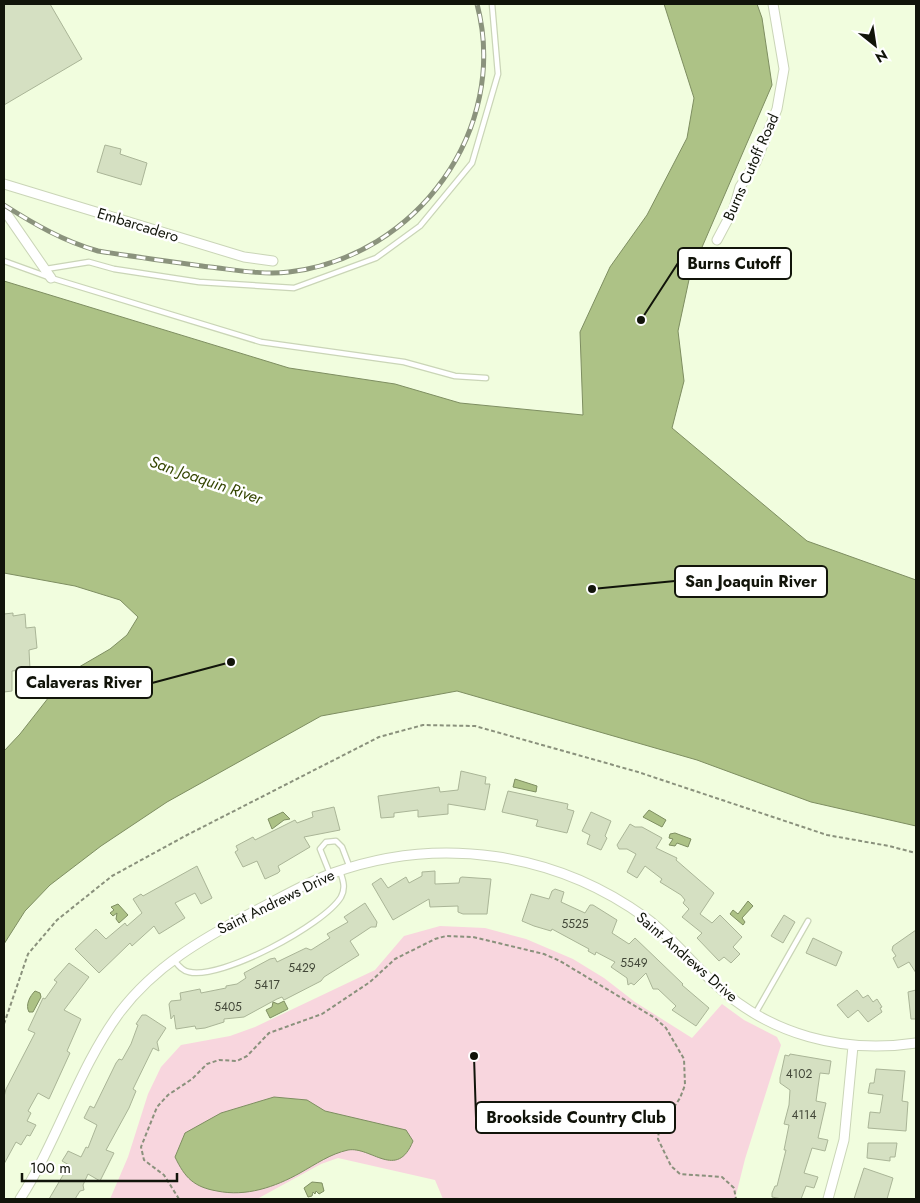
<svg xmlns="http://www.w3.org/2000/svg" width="920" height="1203" font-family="Jost,sans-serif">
<rect width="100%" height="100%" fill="#f1fdde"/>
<path fill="#f8d6de" d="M440 926 485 928 526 939 573 959 604 978 635 1002 692 1038 722 1004 744 1020 777 1037 781 1045 745 1159 735 1199H443L435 1180 338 1158 321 1164 257 1199H110L128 1157 148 1094 161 1067 181 1045 230 1036 255 1027 375 970 404 936Z"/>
<path fill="#adc286" stroke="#7e8e61" d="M664 4H757L762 18 772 85 690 275 678 331 684 381 672 428 807 541 916 580V826L811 802 697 760 457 691 321 716 167 802 101 846 50 885 25 911 4 944V751L20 734 67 674 110 649 127 635 138 617 120 600 75 586 4 573V281L289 368 395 384 460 403 583 415 580 332 610 267 647 215 687 138 694 98Z
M515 779 537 786 536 792 513 787Z
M649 810 666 820 662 827 643 817Z
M283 812 290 819 284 820 272 829 268 819Z
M675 833 691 839 688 847 677 843 675 846 669 845 673 839 669 838 670 834Z
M748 901 753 906 742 918 745 922 743 925 730 914 733 910 738 914Z
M118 904 128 915 119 923 116 919 117 913 113 916 110 913 114 910 111 907Z
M35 991 40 993 41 997 33 1012H29C25 1005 30 996 35 991Z
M284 1001 288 1009 270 1018 266 1010 272 1007 273 1002 278 1004Z
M274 1097 307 1100 325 1111 406 1130 413 1141C397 1181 371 1146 348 1150 330 1154 316 1164 300 1173 275 1187 246 1197 217 1191 194 1187 185 1178 175 1157L185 1133 221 1113Z
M312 1182 322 1183 324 1191 319 1194 316 1191 315 1194 313 1192 312 1196 308 1197 304 1188Z"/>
<path fill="#d5e0c2" stroke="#aab597" d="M4 4H50L82 59 4 105Z
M105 145 121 149 120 154 147 163 141 185 97 172Z
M13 613V616L25 614 26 628 35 627 37 648 29 650 30 669 12 671V691L4 692V614Z
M461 771 486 777 485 784H490L485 810 448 804V814L418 817V810L394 813V817L381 818 378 796 439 787 440 792 458 790Z
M508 791 568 804 567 809 574 811 567 833 536 826 538 820 502 812Z
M334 807 340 830 304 837 310 847 278 866 280 871 278 873 265 879 257 861 243 867 235 852 238 850 236 846 253 837 255 840 295 820 297 823 313 817 312 812Z
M591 812 611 821 605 836 607 838 601 850 587 844 590 835 582 831Z
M630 824 635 827H642L662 838 656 848 677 858 676 860 714 893 700 914 712 923 720 915 742 937 733 947 740 954 731 963 724 957 719 961 697 938 702 933 682 917 689 909 683 903 685 900 681 895 660 882 662 879 645 866 637 878 627 872 636 854 627 849H619L617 845Z
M197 866 212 898 201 904 195 893 175 903 185 918 159 934 154 926 132 946 130 943 99 973 75 949 96 929 106 939 125 923 127 926 142 913 133 899 141 894 143 896Z
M435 871V884L459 883 460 878 462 877 491 879 487 914H463L458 912V906L430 907 429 899 393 920 372 884 381 878 388 888 406 877 409 883 422 876V872Z
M555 889 564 892 561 902 585 913 590 905H593L617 920 612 933 629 944 635 938 683 984 682 985 709 1008 696 1026 672 1010 676 1006 658 989H653L646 973 634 985 631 983 628 985 627 978 611 967 615 962 596 952 595 955 588 951 589 949 552 929 551 931 534 926 522 921 531 894 549 899 552 891Z
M365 903 377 922 376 927H371L350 941 359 955 324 977 321 981 284 1000 282 997 277 999 244 1017 224 1019V1022L205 1028 196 1029 195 1026 176 1029 174 1015 171 1019 169 1004 171 1001 181 1000 180 993 200 989 201 993 226 988V986L237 984 246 978 244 973 270 959 275 958 277 962 306 948 311 950 330 938 327 934 348 922 344 917Z
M784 915 795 922 783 943 771 936Z
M916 930V973L909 962 898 968 893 958 896 956 892 950 893 946Z
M813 938 842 952 836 966 806 953Z
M69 963 89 977 64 1010 81 1019 67 1051 70 1053 49 1099 38 1093 28 1111 31 1113 27 1121 36 1125 30 1136 27 1135 21 1145 16 1142 4 1164V1097L6 1089 35 1033 28 1030 43 998 45 999 57 982 54 980Z
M857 990 863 998 868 995 873 1002 877 999 882 1007 880 1008 882 1012 868 1022 858 1010 848 1018 837 1005Z
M916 990V1019H911L908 992Z
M142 1015H146L166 1028 157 1042 159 1051 153 1048 133 1089 136 1091 129 1108 106 1150 114 1153 100 1181 88 1174 83 1185 84 1190 80 1191 75 1199H49L69 1165 62 1161 67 1153 68 1151 81 1157 86 1147 88 1148 97 1125 84 1118 90 1106 94 1108 116 1063 119 1059 122 1060 131 1044 138 1025 136 1024Z
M790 1054 831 1061 829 1074 820 1073 816 1101 826 1103 818 1138 828 1140 825 1151 812 1148 804 1173 818 1177 814 1188 806 1186 801 1199H782L772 1197V1193L775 1186H777L786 1150H784L789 1125 784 1124 789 1105 790 1090 780 1083V1078L785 1055 789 1056Z
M876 1069 905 1071 902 1101 908 1102 906 1131 868 1128 870 1112 880 1113 883 1095 868 1093 870 1083H874Z
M868 1143H897L895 1157H890V1161L867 1158Z
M864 1168 893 1178 887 1199H854Z"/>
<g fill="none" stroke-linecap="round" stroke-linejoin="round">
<g stroke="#cad5b7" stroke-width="7">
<path id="service" d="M4 261 51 278 261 342 404 362 455 376 486 378
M46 269 89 262 114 269 199 282 294 288 376 258 420 226 472 163 498 74 492 4
M330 874 320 849 326 842 336 841 342 847 350 868
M174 960C178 965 182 971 189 972 221 980 324 925 341 897 346 888 343 880 340 871
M755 1014 808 921"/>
</g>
<g stroke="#cad5b7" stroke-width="11">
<path id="minor" d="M4 184 244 257 273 261
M4 210 51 278
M717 240 734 208 740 187 756 162 777 109 784 69 773 4
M20 1199C58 1140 78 1069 120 1012 155 966 202 939 253 912 279 899 305 883 333 873 439 835 555 852 646 918 672 937 691 962 715 984 770 1035 843 1054 916 1043
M828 1199 844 1140 853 1046"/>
</g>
<path stroke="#8a917c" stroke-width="2" stroke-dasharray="4 2.5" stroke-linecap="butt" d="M4 1024 28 954 57 920 112 876 187 835 379 737 423 725 475 726 638 772 827 835 889 846 916 853
M179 1199 164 1175 144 1160 141 1147 157 1107 168 1095 192 1079 207 1064 219 1060 237 1061 247 1056 269 1033 322 1014 370 982 395 959 435 939 446 936 473 937 544 954 560 961 655 1018 666 1028 684 1059 685 1085 680 1098 659 1130 658 1139 671 1166 680 1174 722 1177 734 1188 736 1199"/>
<use href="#service" stroke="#fff" stroke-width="4.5"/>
<use href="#minor" stroke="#fff" stroke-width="9"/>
<g stroke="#8b937d" stroke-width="5">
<path id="rail" d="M4 205C34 224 63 241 98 251 135 257 173 262 210 267 236 270 263 275 289 272 417 257 510 129 477 4"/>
</g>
<use href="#rail" stroke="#fff" stroke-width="3" stroke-dasharray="9" stroke-linecap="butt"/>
</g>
<g text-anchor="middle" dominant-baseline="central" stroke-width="5" stroke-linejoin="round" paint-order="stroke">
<g font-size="12" fill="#424738">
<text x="575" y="924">5525</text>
<text x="634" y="963">5549</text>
<text x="302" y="968">5429</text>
<text x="267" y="985">5417</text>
<text x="228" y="1007">5405</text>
<text x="799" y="1074">4102</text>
<text x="804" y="1115">4114</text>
</g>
<g font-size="15" fill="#11140a" stroke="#fff">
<text transform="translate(751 167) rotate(-66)">Burns Cutoff Road</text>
<text transform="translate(138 225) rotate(17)">Embarcadero</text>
<text transform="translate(276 902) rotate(-26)">Saint Andrews Drive</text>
<text transform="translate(687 957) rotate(41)">Saint Andrews Drive</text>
</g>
<g font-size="16" font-style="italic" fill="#344500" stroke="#fff">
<text transform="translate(206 480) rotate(19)">San Joaquin River</text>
</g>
</g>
<path fill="none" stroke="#11140a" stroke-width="2" d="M641 320L678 263M592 589L675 581M231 662L152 683M474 1056L476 1118"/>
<g fill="#11140a" stroke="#fff" stroke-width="2">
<circle cx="641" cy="320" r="5"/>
<circle cx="592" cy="589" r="5"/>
<circle cx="231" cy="662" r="5"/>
<circle cx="474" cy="1056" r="5"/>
</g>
<g fill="#fff" stroke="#11140a" stroke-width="2">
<rect x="678" y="248" width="113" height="31" rx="5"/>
<rect x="675" y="566" width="152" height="31" rx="5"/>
<rect x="16" y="667" width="136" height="31" rx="5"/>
<rect x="476" y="1102" width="199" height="31" rx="5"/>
</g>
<g font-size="16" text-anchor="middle" font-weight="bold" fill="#11140a">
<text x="734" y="269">Burns Cutoff</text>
<text x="751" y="587">San Joaquin River</text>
<text x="84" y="688">Calaveras River</text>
<text x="576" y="1123">Brookside Country Club</text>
</g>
<rect width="920" height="1203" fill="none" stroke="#11140a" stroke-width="10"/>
<g transform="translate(875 45) rotate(150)" stroke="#ffffff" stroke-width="4" paint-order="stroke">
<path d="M0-4L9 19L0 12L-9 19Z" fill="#11140a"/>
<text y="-8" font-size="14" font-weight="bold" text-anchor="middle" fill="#11140a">N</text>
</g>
<path d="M22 1173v8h155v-8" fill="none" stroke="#11140a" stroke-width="2.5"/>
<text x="30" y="1173" font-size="15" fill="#11140a" stroke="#ffffff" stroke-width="4" paint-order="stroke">100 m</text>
</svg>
